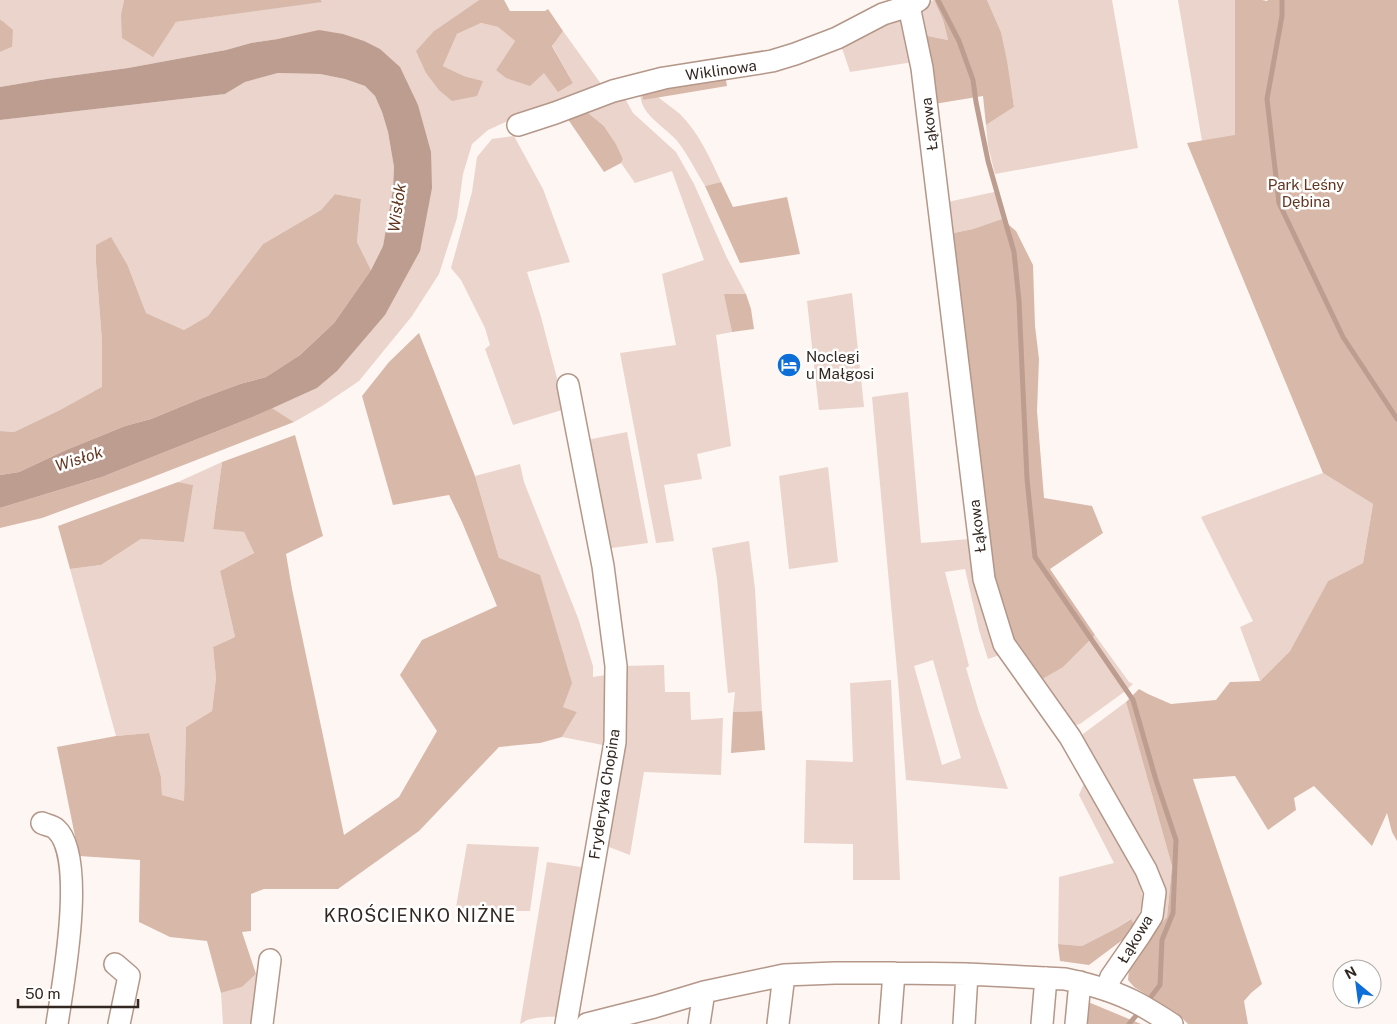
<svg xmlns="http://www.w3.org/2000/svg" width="1397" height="1024" font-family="'Public Sans',sans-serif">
<rect width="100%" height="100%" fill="#fdf6f3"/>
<path fill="#ead4cb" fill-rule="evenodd" d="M0 0H124L121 14 153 56 176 22 322 1 321 0H479L434 31 426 74 483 81 464 76 443 66 457 34 481 23 498 27 515 41 496 70 544 73 573 83 552 45 563 31 604 88 512 119 488 130 472 144 463 174 457 218 439 274 412 316 359 381 322 406 294 422 272 408 317 388 385 315 418 105 278 39 251 43 226 50 128 68 47 79 0 87V52L12 47 2 20 0 19Z
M934 0 943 20 948 40 923 35 920 5Z
M987 0H1112L1138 148 995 174 988 146 986 125 1014 107 1001 32Z
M1178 0H1235V136L1202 141Z
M901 19 913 62 850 72 840 42 876 22Z
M278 73 320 74 345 79 365 86 375 96 382 112 388 132 394 167 393 189 383 246 371 270 357 242 361 199 335 194 321 210 263 244 208 316 184 330 146 313 128 266 96 263 102 342V388L60 410 14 432 0 431V120L225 94 245 82Z
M641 90 643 100 658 97C665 103 673 108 680 114 699 133 710 158 721 182L705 186C696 171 688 155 678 142 666 127 636 113 641 90Z
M622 93 633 113 676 152 694 184 727 258 746 294H725L732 332 716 335 731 446 697 454 702 479 664 485 674 541 656 543 620 353 676 345 662 274 704 260 672 171 635 183 621 163 623 159 616 144 604 126 582 108Z
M514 136 543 189 570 262 527 272 541 317 565 409 513 425 485 349 490 345 485 328 461 280 451 268 472 192 477 157 492 139Z
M999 191 1002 219 973 229 949 234 943 203Z
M852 293 864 407 819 410 807 301Z
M908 392 921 543 970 539 1003 654 988 659 979 630 965 569 945 572 969 666 966 668 979 712 1008 789 906 780 897 670 872 397ZM933 660 961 758 942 765 914 666Z
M627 432 648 543 605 549 582 441Z
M222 462 213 528 244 532 254 553 220 571 235 637 213 647 216 678 212 711 186 727 184 801 162 795 161 777 149 733 116 736 70 569 101 565 141 539 184 542 192 485 178 482Z
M520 464 524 482 578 618 593 666V677L612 674 608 746 562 737 577 712 563 707 499 558 475 476Z
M828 467 838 562 789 569 779 476Z
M1323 473 1373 504 1363 563 1328 581 1290 651 1260 681 1240 627 1253 621 1201 517Z
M749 541 755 589 762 711 733 712 735 692 728 693 717 579 712 548Z
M1095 635 1129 682 1133 684 1124 692 1080 724 1068 727 1039 681 1063 666Z
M664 665 665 692H690L691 720 723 718 721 775 644 772 630 855 601 844 623 666Z
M891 680 900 880H853V844L804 843 806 760 853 762 850 683Z
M1126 702 1172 866 1167 917 1152 934 1161 900 1078 743 1083 734Z
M1084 783 1139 880C1144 900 1144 905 1134 924L1130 919 1117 928 1082 946 1058 944 1059 877 1114 863 1079 795Z
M467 844 539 847 530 911H483L456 907Z
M547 862 588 868 560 1017C553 1016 535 1017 527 1020 525 1021 523 1023 520 1024Z
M256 974 262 991 259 1024H223L221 993 242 987Z"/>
<path fill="#d8b8a9" d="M124 0H321L322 2 176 22 153 57 122 38 121 14Z
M479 0H504L510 11H545L548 9 563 31 552 46 573 83 558 92 544 73 530 86 506 78 496 70 515 41 498 27 481 23 457 34 443 66 464 76 483 81 477 96 452 101 439 90 426 73 416 51 434 31Z
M934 0H987L1001 32 1007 61 1014 107 986 125 983 96 934 104 923 35 948 40 943 20Z
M1235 0H1262L1267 1 1268 0H1397V841L1392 832 1387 813 1372 846 1314 786 1294 798 1296 810 1268 830 1235 776 1193 779 1262 984 1251 993 1244 1001 1248 1024H1188L1177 1013 1134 987 1128 980 1129 968 1139 949 1167 917 1172 866 1126 702 1139 689 1148 694 1171 704 1216 700 1230 682 1260 681 1290 651 1328 581 1363 563 1373 504 1323 473 1187 143 1235 135Z
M0 19 13 30 12 47 0 52Z
M725 75 727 86 643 100 641 90Z
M582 108 604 126 616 144 623 159 621 163 604 172 565 115Z
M721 182 733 207 787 197 800 254 740 263 705 186Z
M335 194 361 199 357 242 371 270 334 323 300 355 266 377 240 384 202 398 151 419 125 426 66 450 19 472 0 475V431L14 432 60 410 102 387V342L96 263V245L111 237 128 266 146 313 184 330 208 316 263 244 321 210Z
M1002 219 1016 231 1033 265 1035 326 1039 359 1037 411 1044 498 1092 506 1103 533 1050 569 1095 635 1063 667 1039 681 1015 645 994 598 965 327 949 234 973 229Z
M724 294H746L751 309 754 329 732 332Z
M419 333 475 476 499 558 540 575 572 683 563 707 577 712 562 737 540 743 499 747 419 831 338 889H264L251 894V931L242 932 256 974 242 987 221 993 207 941 170 937 139 922 140 860 79 856 57 747 116 736 149 733 161 777 162 795 184 801 186 727 212 711 216 678 213 647 235 637 220 571 254 553 244 532 213 529 222 462 295 435 323 536 286 554 292 589 344 835 399 797 437 731 400 675 422 640 497 606 462 522 449 495 393 505 362 396 389 362Z
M272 408 294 422 140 482 42 518 0 528V508L102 477 253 417Z
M178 482 193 485 184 542 141 539 101 565 70 569 58 526Z
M762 711 765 750 731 753 733 712Z
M1131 919 1134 924 1125 938 1089 965 1060 961 1058 944 1082 946 1117 928Z
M1081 999 1141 1024H1080Z"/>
<path fill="#bd9d8f" d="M319 30 343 34 364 41 380 49 400 67 418 105 431 152 432 188 420 251 385 315 337 371 317 388 253 417 102 477 0 508V475L19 472 66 450 125 426 151 419 202 398 240 384 266 377 300 355 334 323 371 270 383 246 393 189 394 167 388 132 382 112 375 96 365 86 345 79 320 74 278 73 245 82 225 94 0 120V87L47 79 128 68 226 50 251 43 278 39Z"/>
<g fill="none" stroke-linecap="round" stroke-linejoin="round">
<path stroke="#bd9d8f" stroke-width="5" d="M938 0 959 41 973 80 976 102 988 161 1014 252 1019 301 1027 479 1035 557 1133 700 1156 780 1176 840 1173 913 1162 940 1160 985 1147 1002
M1282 0V16L1267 99 1279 203 1343 337 1397 419
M1129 1024 1140 1011"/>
<g stroke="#b49789" stroke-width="24">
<path id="minor" d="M907 0 909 6 922 68 984 579 1004 644 1070 737 1146 870 1155 892 1152 916 1140 935 1111 977 1106 990
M518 125 555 113 613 91 664 78 772 61 795 54 837 38 883 14 909 6 919 0
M42 823C46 825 53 826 56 829 87 856 63 984 57 1024
M115 964 129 976 119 1024
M262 1024 270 960
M566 1024 615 742 616 666 603 566 568 385
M587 1024 654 1007 704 992 784 975 835 973H894L967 974 1065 979C1089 984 1117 992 1139 1004 1150 1010 1161 1017 1172 1024
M699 1024 704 992
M778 1024 784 975
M890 1024 894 973
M964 1024 967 974
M1042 1024 1046 978
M1076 1024 1080 982"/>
</g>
<use href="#minor" stroke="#fff" stroke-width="21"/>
</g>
<defs>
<g id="hotel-disc" transform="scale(1.25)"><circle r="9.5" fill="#0c6ed6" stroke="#fff"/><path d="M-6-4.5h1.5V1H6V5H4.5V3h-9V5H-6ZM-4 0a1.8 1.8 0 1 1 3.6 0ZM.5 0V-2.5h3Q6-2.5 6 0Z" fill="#fff"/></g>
</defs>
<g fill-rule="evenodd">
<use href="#hotel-disc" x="789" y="365"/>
</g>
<g text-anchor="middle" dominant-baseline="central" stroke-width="5" stroke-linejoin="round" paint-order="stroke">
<g font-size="15" fill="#322721" stroke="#fff">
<text transform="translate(721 70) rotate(-8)">Wiklinowa</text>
<text transform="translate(929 124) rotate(-97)">Łąkowa</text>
<text transform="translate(977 526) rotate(-97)">Łąkowa</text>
<text transform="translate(604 794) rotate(-81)">Fryderyka Chopina</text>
<text transform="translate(1135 939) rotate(-59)">Łąkowa</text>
</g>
<g font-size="15" fill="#61351f" stroke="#fff">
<text x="1306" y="184">Park Leśny<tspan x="1306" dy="17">Dębina</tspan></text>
</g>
<g font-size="15" fill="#322721" stroke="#fff" text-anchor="start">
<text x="806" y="356">Noclegi<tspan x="806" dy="17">u Małgosi</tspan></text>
</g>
<g font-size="16" font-style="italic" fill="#633620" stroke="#fff">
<text transform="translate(397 208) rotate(-82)">Wisłok</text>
<text transform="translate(79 459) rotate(-18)">Wisłok</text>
</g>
<g font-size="18" letter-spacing="1" fill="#322721" stroke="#fff">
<text x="420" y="915">KROŚCIENKO NIŻNE</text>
</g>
</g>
<g transform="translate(1357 984) rotate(331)"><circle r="24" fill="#ffffff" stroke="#ada9a6"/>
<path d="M0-4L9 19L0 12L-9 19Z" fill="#0c6ed6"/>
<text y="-8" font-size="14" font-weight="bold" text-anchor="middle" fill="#322721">N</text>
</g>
<path d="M18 999v8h120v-8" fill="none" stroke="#322721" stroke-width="2.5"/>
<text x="25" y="999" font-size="15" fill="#322721" stroke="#ffffff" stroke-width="4" paint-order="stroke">50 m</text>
</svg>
